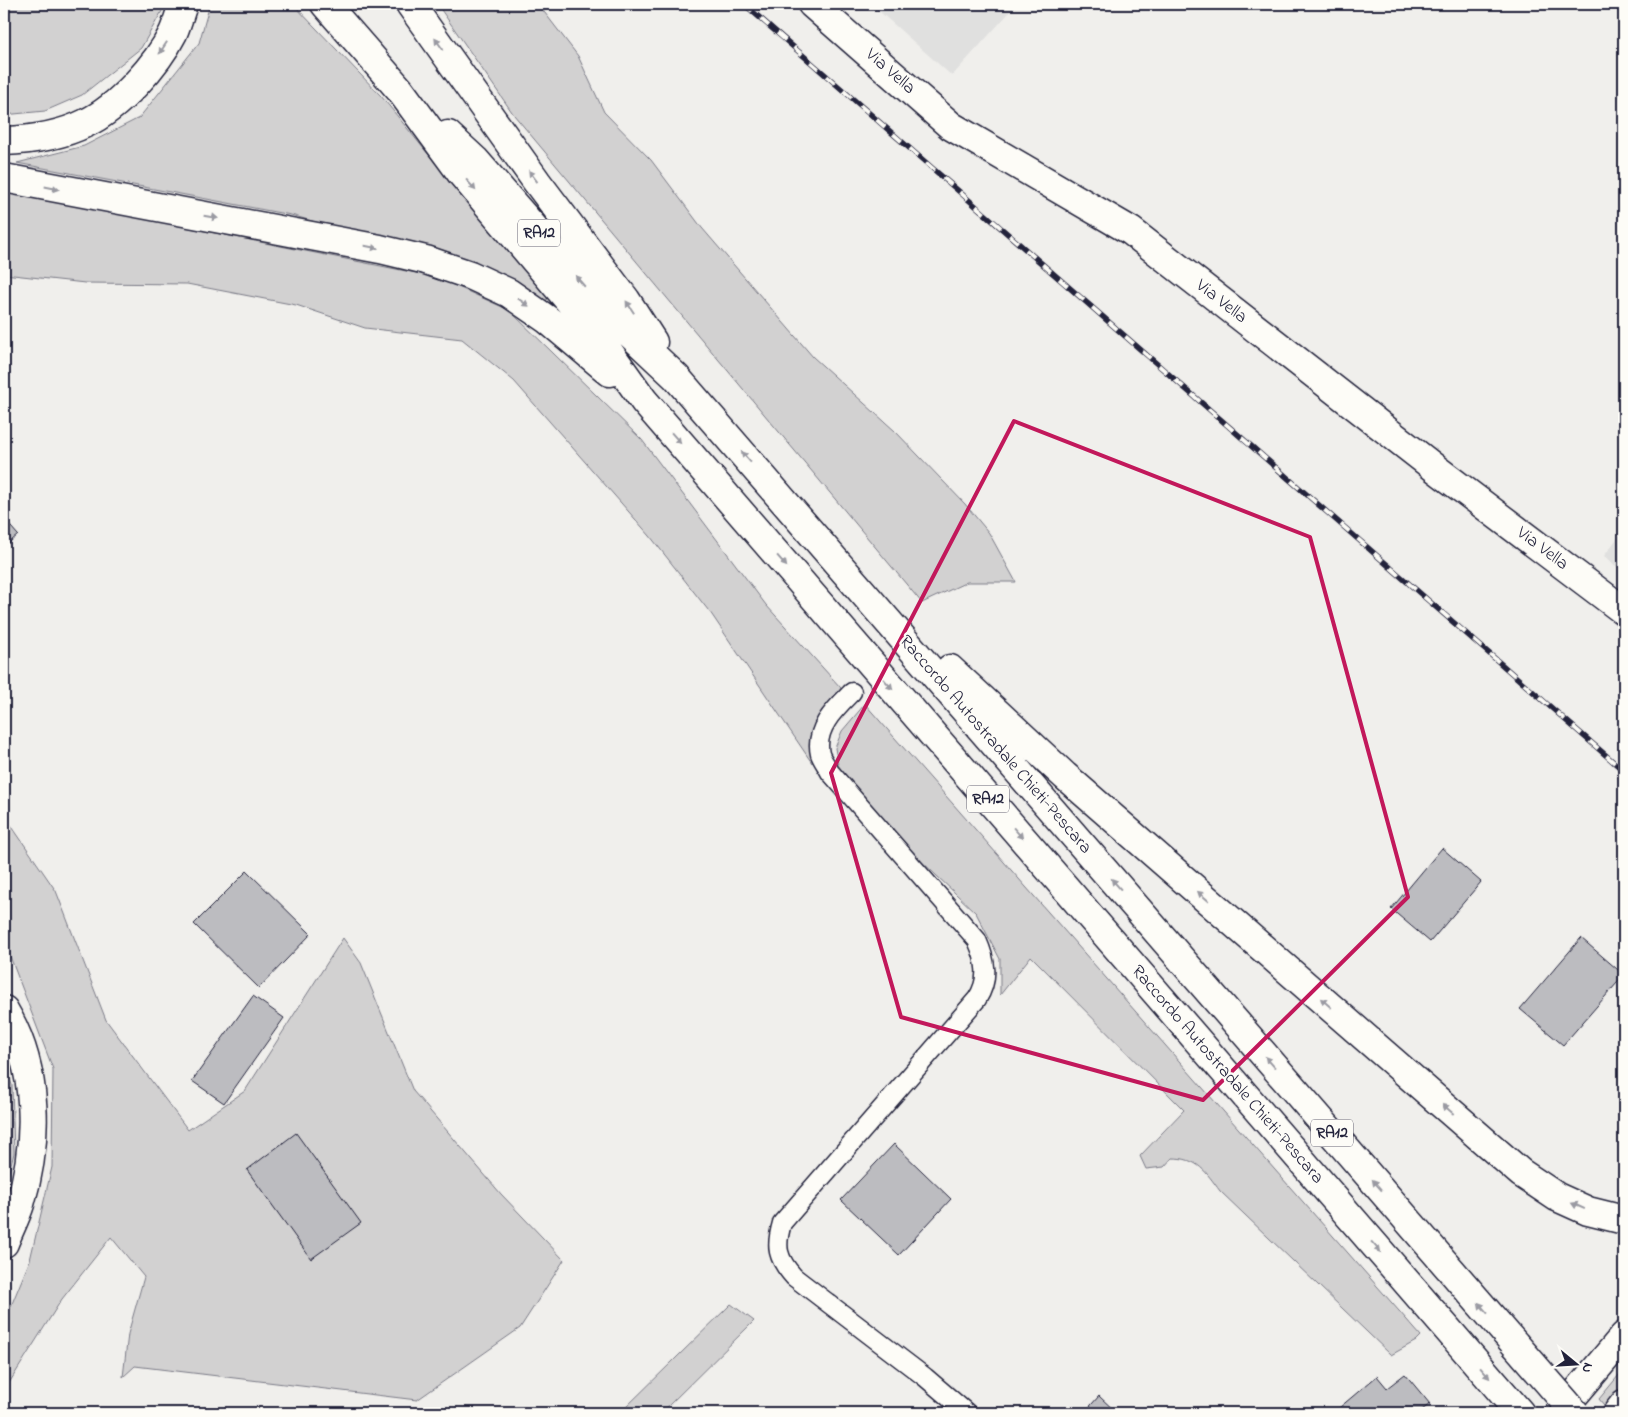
<svg xmlns="http://www.w3.org/2000/svg" width="1628" height="1417" font-family="'Indie Flower',sans-serif">
<rect width="100%" height="100%" fill="#f0efec"/>
<filter id="ink" filterUnits="userSpaceOnUse"><feTurbulence type="fractalNoise" baseFrequency=".02" numOctaves="2"/><feDisplacementMap in="SourceGraphic" scale="10" xChannelSelector="R" yChannelSelector="G"/><feConvolveMatrix kernelMatrix="1 2 1 2 8 2 1 2 1" color-interpolation-filters="sRGB"/></filter>
<g filter="url(#ink)">
<path fill="#e0e0df" d="M871 4H1017L952 76Z
M1624 529V573L1604 556Z"/>
<path fill="#d2d1d1" stroke="#7a7a86" d="M4 4H166L141 48 82 95 45 111 4 115Z
M210 4H293L381 96 450 181 548 296 545 305 484 270 291 215 17 163 84 146 139 118 199 43Z
M437 4H538L578 56 604 112 651 160 702 228 813 357 895 431 965 504 989 533 1016 582H967L922 603 514 115Z
M4 191 436 277 509 310 642 440 766 605 841 688 817 730 812 763 712 615 650 536 514 381 462 339 365 328 296 305 187 284 85 283 4 274Z
M865 704 1421 1336 1416 1341 1391 1355 1220 1191C1206 1172 1198 1158 1172 1158L1164 1167 1146 1169 1140 1156 1184 1110 1031 956 1000 995V959L976 913 898 839 861 798 838 765 835 748 842 731Z
M4 815 56 891 106 1020 188 1130 245 1091 343 938 361 963 413 1091 501 1194 564 1260 520 1328 417 1400 135 1366 123 1377 128 1334 144 1277 111 1237 62 1299 4 1391V1323L30 1260 52 1167 53 1069 8 951 4 946Z
M4 1063 12 1085 14 1153 4 1190Z
M731 1304 754 1321 661 1413H620Z
M1624 1369V1391L1609 1411 1599 1399Z"/>
<path fill="#bcbcc0" stroke="#22223b" d="M4 519 18 535 4 547Z
M1442 848 1481 882 1430 942 1391 909Z
M247 871 311 934 259 988 194 924Z
M1581 938 1624 975 1563 1045 1520 1009Z
M253 996 284 1018 224 1103 192 1081Z
M296 1133 361 1223 311 1259 247 1170Z
M894 1144 951 1199 899 1255 841 1200Z
M1405 1374 1430 1404 1418 1413H1333L1377 1376 1387 1388Z
M1099 1396 1117 1413H1084Z"/>
<g fill="none" stroke-linecap="round" stroke-linejoin="round">
<g stroke="#22223b" stroke-width="21">
<path id="lane" d="M852 692C836 708 814 728 820 754 822 760 827 766 830 772L977 940C986 960 990 979 977 999L782 1223C775 1247 777 1258 794 1277L925 1377 967 1413"/>
</g>
<g stroke="#22223b" stroke-width="31">
<path id="street" d="M812 4 951 126 1131 231 1436 469 1624 611"/>
</g>
<g stroke="#22223b" stroke-width="31">
<path id="secondary" d="M1559 1413 1624 1336
M1617 1413 1624 1404"/>
</g>
<g stroke="#22223b" stroke-width="31">
<path id="highway" d="M325 4 400 90 461 173 592 328 644 401 1520 1413
M410 4 537 182 626 300 653 342
M448 135 475 160 608 313 676 377 1515 1344
M4 141C32 140 60 136 86 123 118 108 157 65 173 33 177 24 180 13 183 4
M4 178 380 249 426 260 470 275 509 293 548 320 610 372
M950 669 1065 776 1521 1173 1557 1197 1588 1211 1624 1220
M4 1010C39 1068 39 1141 20 1204 16 1217 9 1230 4 1243"/>
</g>
<use href="#lane" stroke="#fdfcf7" stroke-width="18"/>
<use href="#street" stroke="#fdfcf7" stroke-width="28"/>
<use href="#secondary" stroke="#fdfcf7" stroke-width="28"/>
<use href="#highway" stroke="#fdfcf7" stroke-width="28"/>
<g stroke="#22223b" stroke-width="5.5">
<path id="rail" d="M744 4 1624 771"/>
</g>
<use href="#rail" stroke="#fdfcf7" stroke-width="4" stroke-dasharray="11" stroke-linecap="butt"/>
<g stroke="#22223b" stroke-width="31" stroke-linecap="butt">
<path id="highway-bridge" d="M1515 1344 1575 1413"/>
</g>
<use href="#highway-bridge" stroke="#fdfcf7" stroke-width="28"/>
</g>
<defs><path id="oneway-solid" d="M-6-.8H1V-3.2L6.5 0L1 3.2V.8H-6Z" transform="scale(1.25)"/></defs>
<g fill="#9a9aa2">
<use href="#oneway-solid" transform="translate(439 44) rotate(-126)"/>
<use href="#oneway-solid" transform="translate(163 48) rotate(123)"/>
<use href="#oneway-solid" transform="translate(533 176) rotate(-126)"/>
<use href="#oneway-solid" transform="translate(471 185) rotate(49)"/>
<use href="#oneway-solid" transform="translate(52 188) rotate(11)"/>
<use href="#oneway-solid" transform="translate(211 217) rotate(10)"/>
<use href="#oneway-solid" transform="translate(371 247) rotate(11)"/>
<use href="#oneway-solid" transform="translate(580 281) rotate(-130)"/>
<use href="#oneway-solid" transform="translate(523 302) rotate(35)"/>
<use href="#oneway-solid" transform="translate(630 307) rotate(-123)"/>
<use href="#oneway-solid" transform="translate(676 438) rotate(49)"/>
<use href="#oneway-solid" transform="translate(746 457) rotate(-131)"/>
<use href="#oneway-solid" transform="translate(782 561) rotate(49)"/>
<use href="#oneway-solid" transform="translate(888 684) rotate(49)"/>
<use href="#oneway-solid" transform="translate(1018 833) rotate(49)"/>
<use href="#oneway-solid" transform="translate(1116 884) rotate(-131)"/>
<use href="#oneway-solid" transform="translate(1203 896) rotate(-139)"/>
<use href="#oneway-solid" transform="translate(1326 1003) rotate(-139)"/>
<use href="#oneway-solid" transform="translate(1270 1062) rotate(-131)"/>
<use href="#oneway-solid" transform="translate(1448 1109) rotate(-139)"/>
<use href="#oneway-solid" transform="translate(1377 1185) rotate(-131)"/>
<use href="#oneway-solid" transform="translate(1578 1206) rotate(-156)"/>
<use href="#oneway-solid" transform="translate(1376 1247) rotate(49)"/>
<use href="#oneway-solid" transform="translate(1483 1308) rotate(-131)"/>
<use href="#oneway-solid" transform="translate(1485 1373) rotate(49)"/>
</g>
</g>
<path fill="none" stroke="#c2185b" stroke-width="4" stroke-linejoin="round" d="M1014 421 1310 537 1408 897 1203 1100 901 1017 831 773Z"/>
<g text-anchor="middle" dominant-baseline="central" stroke-width="5" stroke-linejoin="round" paint-order="stroke">
<g fill="#fdfcf7" stroke="#646373" stroke-width="1">
<rect x="518" y="219.5" width="42" height="27" rx="4"/>
<rect x="967" y="785.5" width="42" height="27" rx="4"/>
<rect x="1311" y="1119.5" width="42" height="27" rx="4"/>
</g>
<g font-size="16" font-weight="bold" fill="#22223b">
<text x="539" y="233">RA12</text>
<text x="988" y="799">RA12</text>
<text x="1332" y="1133">RA12</text>
</g>
<g font-size="18" fill="#22223b" stroke="#fdfcf7">
<text transform="translate(890 72) rotate(41)">Via Vella</text>
<text transform="translate(1221 302) rotate(38)">Via Vella</text>
<text transform="translate(1542 549) rotate(37)">Via Vella</text>
<text transform="translate(995 745) rotate(49)">Raccordo Autostradale Chieti-Pescara</text>
<text transform="translate(1227 1075) rotate(49)">Raccordo Autostradale Chieti-Pescara</text>
</g>
</g>
<rect width="1628" height="1417" fill="none" stroke="#fdfcf7" stroke-width="20"/>
<rect x="10" y="10" width="1608" height="1397" fill="none" stroke="#22223b" stroke-width="2" filter="url(#ink)"/>
<g transform="translate(1576 1364) rotate(108)" stroke="#fdfcf7" stroke-width="4" paint-order="stroke">
<path d="M0-4L9 19L0 12L-9 19Z" fill="#22223b"/>
<text y="-8" font-size="14" font-weight="bold" text-anchor="middle" fill="#22223b">N</text>
</g>
</svg>
